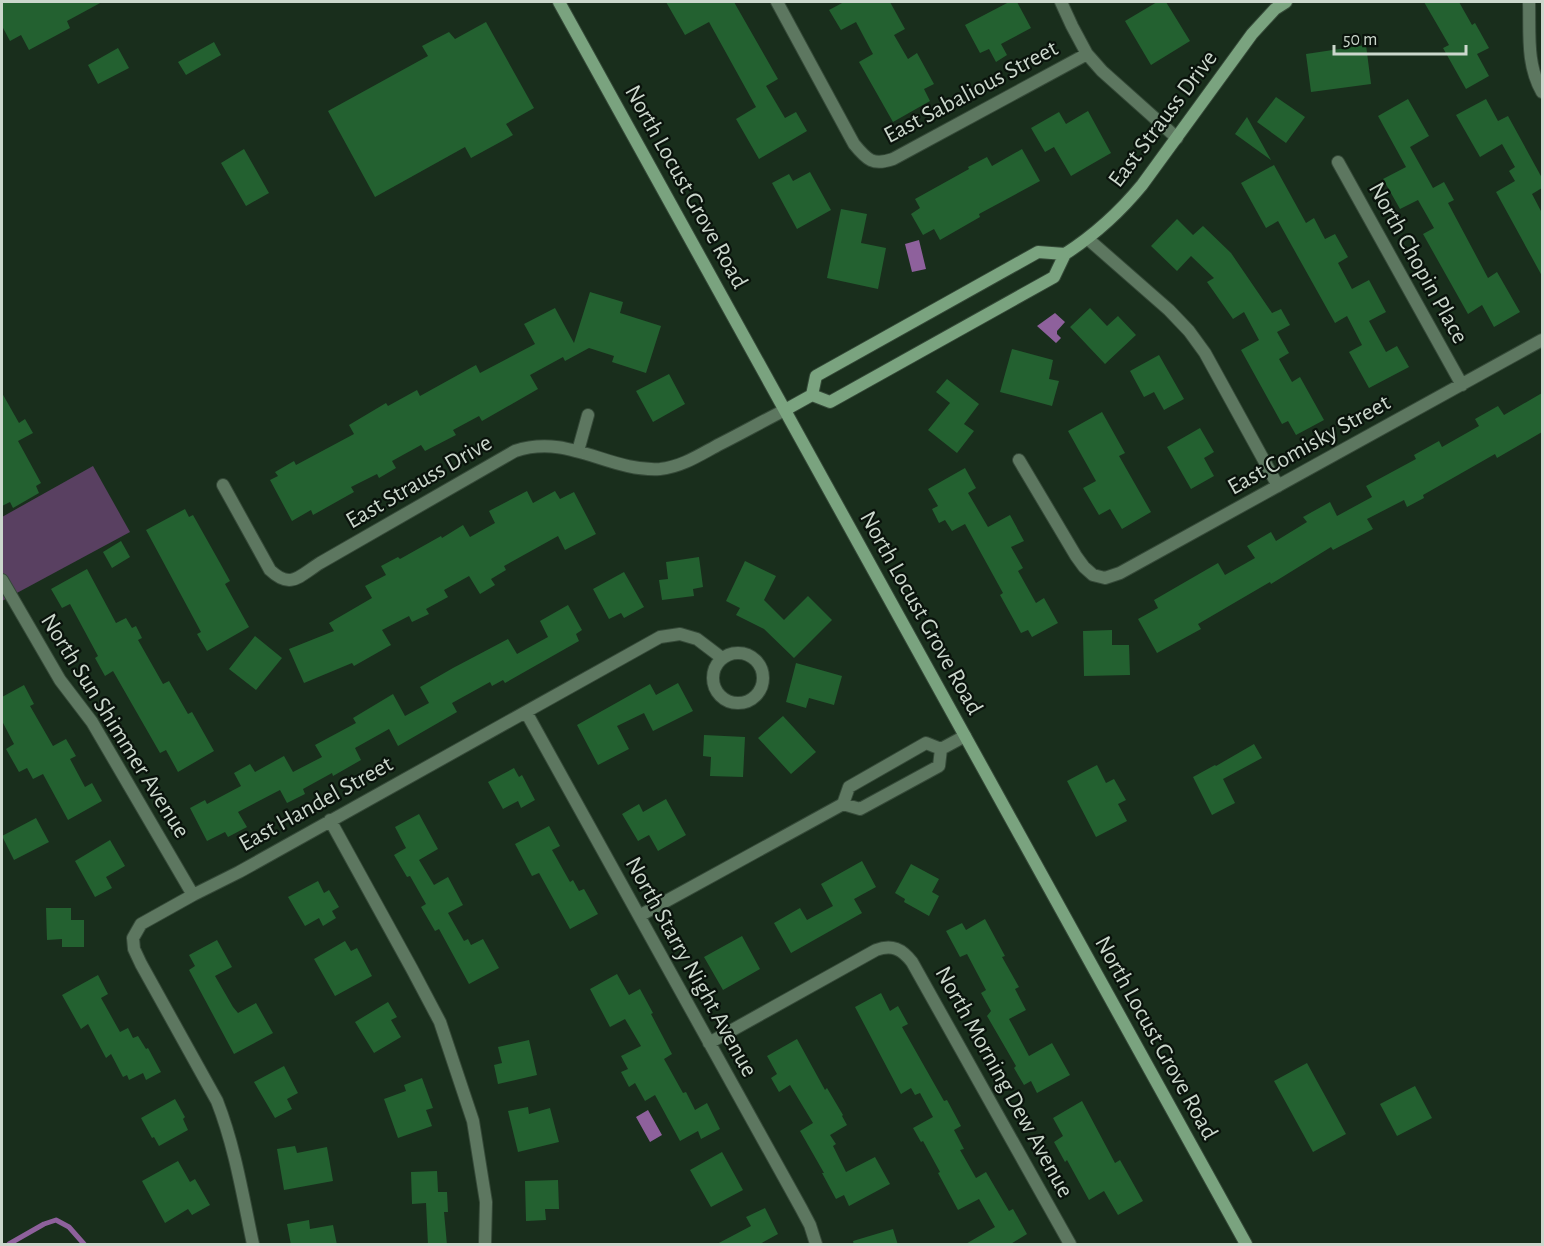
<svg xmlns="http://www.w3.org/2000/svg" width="1544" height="1246" font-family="'Alegreya Sans',sans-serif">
<rect width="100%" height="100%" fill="#192e1c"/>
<path fill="#594061" d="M93 466 130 532 2 601V517Z"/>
<path fill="#8e619c" d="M919 240 926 269 912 272 905 244Z
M1055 313 1065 322 1057 331V334L1061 338 1056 343 1037 326Z
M648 1110 662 1135 650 1142 636 1117Z"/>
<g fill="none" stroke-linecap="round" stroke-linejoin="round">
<path stroke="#8e619c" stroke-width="5" d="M9 1244 44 1224 56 1220 69 1227 84 1244"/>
</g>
<path fill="#236130" d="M2 2H102L67 21 70 28 29 50 21 35 10 41 2 26Z
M666 2H734L778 79 766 86 785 118 796 112 807 131 759 159 736 119 756 107 709 22 685 35Z
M844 2H890L905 29 894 35 908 59 917 53 934 84 924 89 930 101 893 122 859 62 873 54 856 22 841 30 829 10Z
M1009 2H1017L1031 28 1001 44 1007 55 996 62 989 49 980 53 965 25Z
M1157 2H1166L1190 41 1151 65 1125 21Z
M1424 2H1459L1472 25 1475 23 1489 48 1477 54 1489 76 1466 89 1443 48 1449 45Z
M486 22 534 108 506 124 513 135 471 158 465 147 375 197 328 111 428 56 422 46 449 32 455 39Z
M214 42 221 55 186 75 178 62Z
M1366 45 1371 84 1311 92 1306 54Z
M118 48 129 68 98 84 88 65Z
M1276 97 1305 117 1286 143 1257 122Z
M1408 99 1429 136 1410 147 1433 188 1444 182 1454 200 1448 203 1488 278 1497 272 1520 312 1494 327 1482 305 1468 314 1423 234 1434 228 1418 200 1400 209 1383 179 1406 167 1378 116Z
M1486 99 1498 121 1508 116 1542 178V188L1532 194 1542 213V276L1496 192 1515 181 1509 171 1515 167 1502 144 1480 157 1456 115Z
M1088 111 1111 153 1071 176 1054 147 1045 152 1031 128 1059 112 1066 124Z
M1247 117 1271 160 1235 134Z
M244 149 269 193 246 206 221 163Z
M1022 149 1040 181 979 214 980 217 940 240 934 229 923 235 911 214 920 208 915 199 969 169 968 167 987 157 992 166Z
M1274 165 1306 223 1314 218 1325 239 1335 234 1348 257 1338 263 1352 289 1369 280 1386 312 1369 321 1386 352 1397 346 1409 367 1369 388 1349 352 1362 345 1347 316 1335 323 1278 221 1266 228 1241 183Z
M810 172 831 210 797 229 772 183 789 174 793 181Z
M841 209 867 214 861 243 886 248 878 289 827 278Z
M1177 219 1193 235 1203 226 1231 253 1272 313 1281 309 1290 325 1277 332 1289 353 1279 359 1292 382 1300 377 1324 420 1296 435 1288 421 1282 424 1241 350 1259 340 1244 312 1233 319 1207 282 1214 278 1191 256 1177 271 1151 246Z
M590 292 623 302 620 313 661 326 646 373 612 362 614 356 589 348 565 361 563 357 530 375 538 389 482 421 479 416 453 430 456 435 425 451 421 445 392 461 396 468 379 478 377 474 351 487 354 492 313 515 311 510 292 521 270 480 278 476 275 472 294 461 296 465 354 434 349 425 386 403 388 406 417 390 420 396 476 365 480 373 535 344 524 324 555 308 574 343Z
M1090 308 1107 326 1118 316 1136 335 1105 364 1070 327Z
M1012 349 1053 360 1049 379 1059 381 1052 406 1000 392Z
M1159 355 1184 399 1164 410 1154 392 1144 397 1130 371Z
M669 374 685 404 653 422 636 391Z
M947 379 979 404 964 424 974 431 957 453 928 430 950 403 936 392Z
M2 393 19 423 25 419 33 433 18 441 41 483 36 486 39 493 13 508 10 502 2 506Z
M1542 393V432L1497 458 1495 454 1423 495 1424 498 1407 507 1404 500 1367 519 1373 529 1333 550 1331 547 1271 584 1270 582 1198 624 1201 629 1157 653 1138 619 1158 608 1154 600 1218 563 1225 575 1255 558 1247 546 1271 532 1276 541 1307 522 1303 517 1330 502 1337 516 1372 497 1366 486 1416 459 1414 455 1439 441 1442 447 1479 426 1475 419 1498 406 1504 415Z
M1102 412 1125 453 1119 456 1151 512 1122 529 1110 509 1099 515 1083 488 1096 481 1068 431Z
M1200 428 1214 452 1204 458 1214 476 1191 489 1167 447Z
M965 468 976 488 968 493 988 527 1010 515 1024 541 1011 547 1023 568 1018 571 1036 603 1044 598 1058 623 1032 637 1028 630 1021 633 1000 595 1003 593 965 524 952 531 945 520 939 523 932 509 938 506 928 489Z
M527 491 533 503 555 491 560 499 574 492 596 534 565 550 558 536 504 566 506 570 491 579 495 585 480 594 469 576 444 590 448 597 426 609 429 614 412 622 409 616 382 630 391 645 354 666 352 663 304 683 289 649 334 631 329 623 372 598 365 586 386 575 381 566 398 557 400 559 441 536 442 538 463 525 470 537 495 523 489 511Z
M185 509 189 517 193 515 220 563 230 581 225 584 249 627 207 651 197 634 201 632 146 530Z
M121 541 130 557 112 568 103 552Z
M699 557 703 587 693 589 694 596 662 600 659 580 668 579 666 562Z
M745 561 776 576 764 600 784 620 808 596 832 620 794 658 764 629 736 615 740 608 726 601Z
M87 569 116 623 126 618 132 628 136 626 142 638 138 640 163 684 169 681 188 714 192 712 214 751 178 772 166 750 160 753 113 671 105 676 95 658 98 656 70 604 62 608 51 589Z
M624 572 644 607 624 618 621 613 609 619 593 589Z
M568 605 582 630 576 634 579 641 505 683 503 680 492 686 490 682 452 703 457 712 398 746 389 729 355 748 361 760 333 776 332 773 303 789 305 794 287 803 280 790 238 812 247 827 228 837 225 832 207 841 190 808 205 800 207 804 241 786 234 773 250 764 255 772 284 756 293 772 322 757 315 745 356 723 353 718 393 694 405 716 429 703 420 687 453 668 508 639 517 654 548 637 540 621Z
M1112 630V645H1129L1130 675 1084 676 1083 631Z
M255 636 282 658 256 690 229 669Z
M796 663 842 676 834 705 809 698 806 708 786 702Z
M678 683 693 711 653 731 644 713 617 726 629 749 598 765 577 725 650 684 656 695Z
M24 685 34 704 30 706 53 746 66 739 76 756 70 759 85 787 92 783 102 801 68 820 43 774 33 779 27 768 19 772 6 749 14 744 2 721V697Z
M783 716 816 752 791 774 758 738Z
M704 735 745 737 743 777 710 776 711 757 703 756Z
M1254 744 1262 758 1223 779 1235 803 1212 815 1193 777 1215 765 1216 766Z
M1097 765 1106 783 1114 779 1126 800 1118 804 1127 821 1096 837 1067 781Z
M514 768 519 777 522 775 535 800 521 808 518 801 503 809 488 782Z
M666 799 686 835 658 851 649 835 638 841 622 814 639 804 643 812Z
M419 814 438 849 419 860 434 885 448 877 463 905 448 913 464 941 468 939 471 945 483 939 499 968 469 984 439 929 435 931 421 907 426 904 410 876 407 877 394 855 406 848 395 827Z
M36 818 49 842 14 860 2 836Z
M549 826 560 846 552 850 570 882 573 880 579 891 584 889 598 914 570 929 539 873 532 876 515 844Z
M110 840 125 866 106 877 112 888 95 897 75 861Z
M862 861 876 887 854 899 862 913 791 953 774 923 800 908 807 920 833 906 821 884Z
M911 864 939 879 932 892 939 896 929 916 904 902 905 899 895 893Z
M318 881 324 893 329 890 339 907 332 911 336 918 323 926 319 918 305 926 288 897Z
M46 908H71V920H84V947H62V939L47 940Z
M985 919 1005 956 1002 957 1019 987 1015 989 1026 1010 1009 1019 1014 1028 1029 1056 1052 1043 1070 1075 1037 1093 1031 1081 1024 1085 1014 1068 1016 1066 987 1016 991 1011 981 993 986 990 967 954 960 957 946 931 962 923 966 930Z
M742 936 760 969 723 990 704 957Z
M217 940 232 967 215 976 233 1007 238 1013 256 1003 273 1033 234 1054 189 970 195 966 189 955Z
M345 941 351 951 357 948 372 976 335 996 314 959Z
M617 974 629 995 640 989 653 1013 651 1014 672 1054 664 1059 683 1093 686 1092 695 1110 707 1103 720 1129 701 1139 698 1131 680 1141 655 1095 645 1101 635 1083 629 1087 621 1072 628 1069 621 1056 641 1046 625 1019 610 1027 590 989Z
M98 975 108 994 101 998 120 1032 128 1028 133 1038 138 1036 146 1049 148 1048 161 1072 146 1080 143 1073 129 1080 127 1075 123 1077 111 1054 106 1058 88 1024 81 1029 62 995Z
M881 993 890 1011 898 1006 908 1024 902 1027 944 1101 947 1100 961 1126 954 1130 964 1149 960 1150 976 1178 986 1172 1009 1211 1013 1209 1027 1234 1009 1245H964L995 1227 979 1199 958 1210 938 1173 940 1172 923 1141 921 1142 913 1128 933 1117 920 1093 915 1095 911 1088 901 1094 855 1007Z
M388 1002 397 1017 391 1020 401 1037 374 1053 355 1022Z
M797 1039 825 1090 827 1088 843 1115 842 1116 847 1125 830 1135 836 1144 833 1146 846 1172 875 1157 890 1184 849 1206 844 1195 836 1199 822 1173H824L800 1131 813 1123 790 1085 779 1092 771 1078 777 1074 767 1056Z
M529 1040 537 1075 498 1084 494 1065 502 1063 498 1047Z
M1307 1063 1346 1134 1313 1152 1274 1081Z
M284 1066 298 1093 287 1099 292 1109 275 1118 254 1082Z
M422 1078 433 1108 426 1110 432 1126 398 1138 384 1099 406 1091 404 1085Z
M1415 1086 1432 1118 1397 1136 1380 1104Z
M175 1099 185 1117 183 1119 188 1130 159 1146 154 1137 152 1138 141 1118Z
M1082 1101 1115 1163 1120 1160 1143 1201 1118 1215 1104 1191 1089 1200 1067 1160 1065 1162 1054 1142 1063 1136 1053 1118Z
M528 1107 529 1114 550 1108 559 1142 518 1152 508 1111Z
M295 1146 297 1153 327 1147 333 1181 284 1190 277 1149Z
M722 1152 743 1190 711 1207 690 1170Z
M178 1161 190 1182 195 1179 210 1205 192 1215 188 1209 165 1223 142 1181Z
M437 1171 438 1192H447L448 1212H444L447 1245H428L426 1203 412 1204 411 1172Z
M558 1180 559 1209H545L546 1220 526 1221 525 1181Z
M765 1208 778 1234 758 1245H715L751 1226 746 1217Z
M309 1220 310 1229 333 1225 337 1245H291L287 1224Z
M893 1229 898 1245H854L853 1241Z"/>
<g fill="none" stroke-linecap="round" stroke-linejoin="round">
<g stroke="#354938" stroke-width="14">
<path id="street" d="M777 2 854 144C867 160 873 166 893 159L1087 54
M1061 2 1072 26 1087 54 1102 71 1177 138
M1529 2C1530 33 1526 64 1542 92
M1338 162 1462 385
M1088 239 1169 310 1189 331 1205 353 1278 486
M578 451 588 415
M1019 460 1076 556 1084 567 1093 575 1105 578 1120 573 1542 340
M223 485 270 570C291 590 299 576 320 563L515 451C569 433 608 472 660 469 682 467 701 454 720 444 742 433 763 421 785 410
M2 580 60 680 92 722 193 895
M713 678a25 25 0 1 1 50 0a25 25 0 1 1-50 0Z
M526 712 801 1208 810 1225 816 1244
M926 743 941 749 939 766 860 809 843 804 849 787Z
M941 749 965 736
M330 820 412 969 440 1022 473 1121 486 1202 485 1244
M639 916 843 804
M709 1043 876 950C892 944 902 949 912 962L1070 1244
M253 1244C243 1197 235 1147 217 1101L141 964 134 949 133 938 141 924 193 895 239 872 660 637 680 634 697 639 722 658"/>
</g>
<g stroke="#354938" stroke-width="14">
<path id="secondary" d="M559 2 1246 1244
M1038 252 1065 254 1054 277 830 402 812 395 816 376Z
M1065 254C1096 234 1119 213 1142 185L1252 34 1275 9 1286 2
M785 410 812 395"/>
</g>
<use href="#street" stroke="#5d7760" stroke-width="12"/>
<use href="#secondary" stroke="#7aa37f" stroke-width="12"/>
</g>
<g text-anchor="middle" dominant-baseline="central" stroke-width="4.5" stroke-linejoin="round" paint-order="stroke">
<g font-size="24" fill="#cbd7cc" stroke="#0a130c">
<text transform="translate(971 92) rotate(-28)">East Sabalious Street</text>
<text transform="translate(1163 119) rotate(-53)">East Strauss Drive</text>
<text transform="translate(686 187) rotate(61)">North Locust Grove Road</text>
<text transform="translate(1418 263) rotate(61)">North Chopin Place</text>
<text transform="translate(1309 445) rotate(-29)">East Comisky Street</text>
<text transform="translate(419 482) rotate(-30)">East Strauss Drive</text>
<text transform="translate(921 613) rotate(61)">North Locust Grove Road</text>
<text transform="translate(115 726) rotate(58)">North Sun Shimmer Avenue</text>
<text transform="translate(316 804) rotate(-29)">East Handel Street</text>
<text transform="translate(691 967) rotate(61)">North Starry Night Avenue</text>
<text transform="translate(1156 1038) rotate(61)">North Locust Grove Road</text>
<text transform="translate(1004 1082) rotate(61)">North Morning Dew Avenue</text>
</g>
</g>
<rect width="1544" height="1246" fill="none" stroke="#cbd7cc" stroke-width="6"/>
<path d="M1334 45v9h132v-9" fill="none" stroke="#cbd7cc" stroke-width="3"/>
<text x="1343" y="45" font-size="18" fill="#cbd7cc" stroke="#0a130c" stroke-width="4.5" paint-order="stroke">50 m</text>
</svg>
